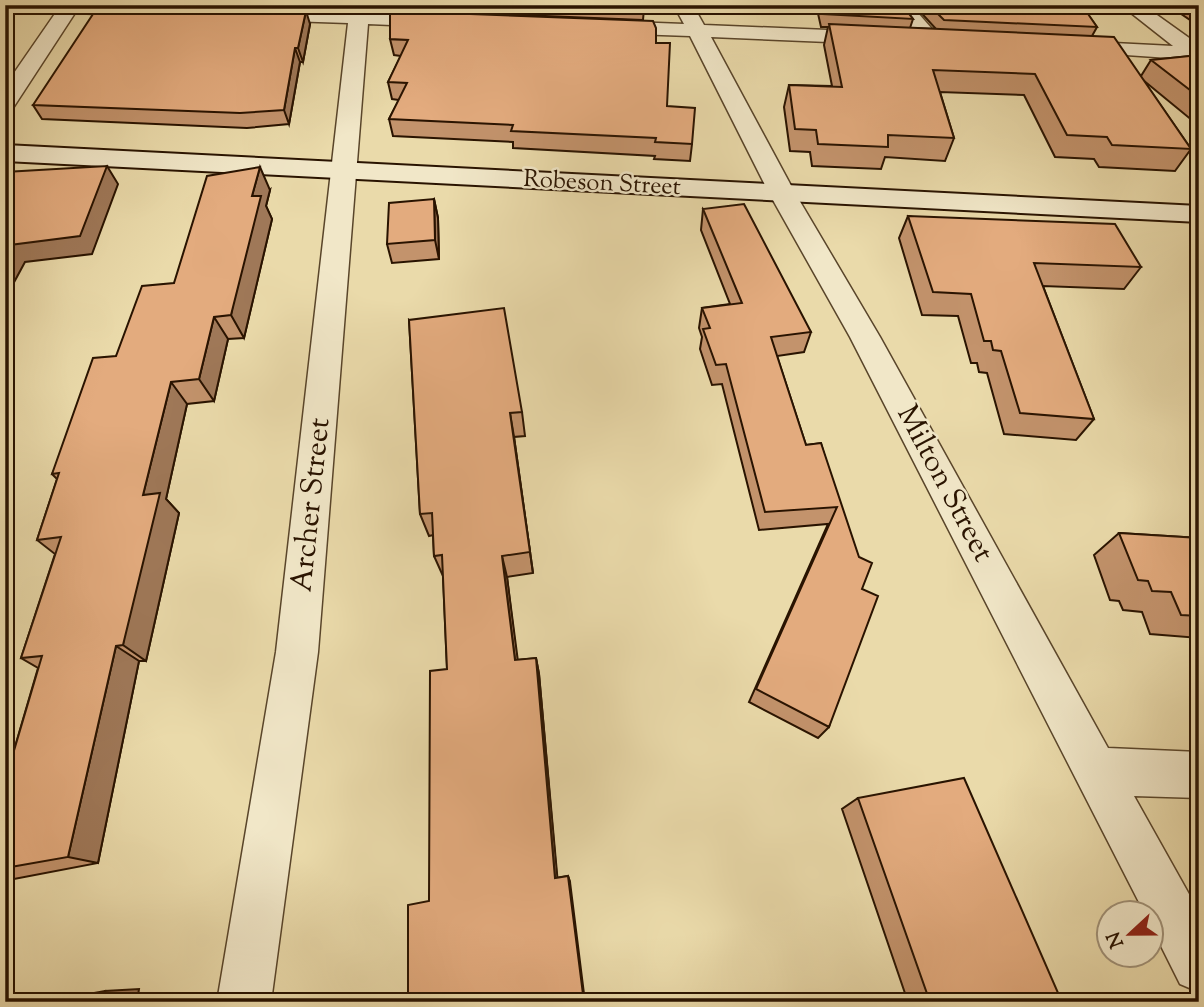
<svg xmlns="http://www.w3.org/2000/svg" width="1204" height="1007" font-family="'Sorts Mill Goudy',serif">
<rect width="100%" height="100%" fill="#eadaaa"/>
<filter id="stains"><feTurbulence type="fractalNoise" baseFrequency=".00286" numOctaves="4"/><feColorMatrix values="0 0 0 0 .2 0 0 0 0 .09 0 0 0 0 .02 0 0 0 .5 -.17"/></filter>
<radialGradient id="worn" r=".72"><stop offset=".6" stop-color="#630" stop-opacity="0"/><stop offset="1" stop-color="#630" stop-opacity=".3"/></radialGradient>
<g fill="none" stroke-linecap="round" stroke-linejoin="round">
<g stroke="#59452a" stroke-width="3">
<path id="minor" d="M61 5H149L155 10 145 16 75 13 13 108 5 110V86Z
M350 5H369V12L439 15 449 21 439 27 368 24 318 652 271 1002H217L276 652 348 23 259 20 249 14 259 8 350 12Z
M891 5H911L939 37 942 41 939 45H925Z
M1121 5H1143L1199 45V60L1067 51 1064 47 1067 43 1074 41 1173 46Z
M688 7 695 9 704 25 876 32 883 34 886 38 883 42 876 44 711 37 795 193 880 337 1108 748 1199 752V798L1134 796 1199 912V992L1180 984 1152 928V912H1144L850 337 769 193 690 36 605 33 598 31 595 27 598 23 605 21 684 24 678 13Z"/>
</g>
<g stroke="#291300" stroke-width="4">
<path id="secondary" d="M5 145 1199 206V222L5 161Z"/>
</g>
<use href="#minor" fill="#f1e7c8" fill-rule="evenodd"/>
<use href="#secondary" fill="#f1e7c8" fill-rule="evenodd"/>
</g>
<path fill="#c3936c" stroke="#291300" stroke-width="2" d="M236 5H314V7Z
M393 5H642L644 9 643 20 394 10Z
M799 5H902L913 19 910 28 936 29 914 5H1093L1086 12 1097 27 1092 36 1141 76 1151 60 1199 55V126L1143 80 1191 149 1175 171 1099 167 1094 159 1055 157 1024 95 940 92 954 138 945 161 885 157 881 169 812 166 810 152 790 151 784 107 789 85 832 86 824 45 828 27H821L817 9 803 10Z
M1168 5H1199V26Z
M310 24 303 62H300L289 124 247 128 42 119 33 105Z
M390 39 656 43 667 106 692 144 690 161 654 159 655 156 513 148V142L393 136 389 119 399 100 392 99 388 82 401 56 394 55Z
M270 190 266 206 272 219 244 338 228 339 214 401 187 404 166 499 179 513 146 661H139L98 863 14 879 5 877V781L38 668 21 658 55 554 37 540 57 479 52 474 116 356 174 283Z
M434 199 438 218 439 259 392 263 387 244Z
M703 209 811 332 804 352 777 356 806 445 821 443 862 589 829 727 818 738 749 702 828 524 759 530 722 384 712 385 700 349 702 337 699 328 702 308 730 304 701 230Z
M908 216 1141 267 1124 289 1043 286 1094 419 1076 440 1004 434 987 373 979 372 977 363H971L958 316 922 315 899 238Z
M409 320 522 412 525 436 514 437 533 573 507 577 517 660 536 658 539 674 557 878 568 876 570 882 425 999 408 1002 429 901 447 669 443 576 434 556 433 535 429 536 420 514Z
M1119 533 1199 538V638L1150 634 1142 612 1123 610 1119 601 1110 600 1094 555Z
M858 798 1062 1002H908L842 809Z"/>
<path fill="#9f7858" stroke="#291300" stroke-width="2" d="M1086 5H1093L1077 20 1084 8Z
M306 11 310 24 303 62 298 48Z
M295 48 300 62 289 124 284 110Z
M107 166 118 184 92 254 25 262 5 299V254L10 245Z
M260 167 270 190 266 206 272 219 244 338 231 315 252 196Z
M434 199 438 218 439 259 435 240Z
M214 317 228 339 214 401 199 379Z
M171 382 187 404 166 499 179 513 146 661 123 645 143 495Z
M510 413 514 437 533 573 530 552Z
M502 556 507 577 520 677 515 660Z
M116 646 139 661 98 863 68 857Z
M536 658 539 674 558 884 555 878Z
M568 876 570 882 585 1002H584Z
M139 989 137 1002H103L105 991Z"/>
<path fill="#e3ab7e" stroke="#291300" stroke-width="2" d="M99 5H158L306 11 298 48H295L284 110 240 113 33 105Z
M544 5H642L644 9Z
M822 5H902L913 19 823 14Z
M929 5H1086L1084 8 1097 27 944 20Z
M390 11 653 21 656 28V43H670L667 106 695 108 692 144 655 142 656 138 511 131 513 125 389 119 407 83 388 82 408 40 390 39Z
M829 24 1114 37 1191 149 1112 145 1107 137 1067 135 1035 74 933 70 954 138 888 135V147L818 144 816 130 795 129 789 85 842 87Z
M1199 55V97L1151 60Z
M107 166 80 236 10 245 5 254V172Z
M260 167 252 196H261L231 315 214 317 199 379 171 382 143 495 160 493 123 645 116 646 68 857 5 868V781L42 656 21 658 61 537 37 540 59 473 52 474 93 358 116 356 142 286 174 283 207 176Z
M434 199 435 240 387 244 389 203Z
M744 204 811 332 771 337 806 445 821 443 859 557 872 563 862 589 878 596 829 727 756 689 837 507 765 512 726 364 716 365 703 329 710 328 702 308 742 303 703 209Z
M908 216 1115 224 1141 267 1034 263 1094 419 1020 413 1001 351 993 350 991 341H984L971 294 933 292Z
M504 308 522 412 510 413 530 552 502 556 515 660 536 658 555 878 568 876 584 1002H425V998L408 1002V905L429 901 430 671 447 669 442 555 434 556 432 513 420 514 409 320Z
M1119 533 1199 538V616L1181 615 1171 592 1152 591 1148 581 1138 580Z
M964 778 1062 1002H930L858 798Z
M105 991 103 1002H45Z"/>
<g text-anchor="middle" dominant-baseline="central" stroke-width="5" stroke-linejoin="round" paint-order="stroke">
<g font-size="24" fill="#291300" stroke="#f1e7c8">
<text transform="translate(602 184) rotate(3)">Robeson Street</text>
</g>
<g font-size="30" fill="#291300" stroke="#f1e7c8">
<text transform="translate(944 484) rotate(62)">Milton Street</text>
<text transform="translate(312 505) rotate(-84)">Archer Street</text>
</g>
</g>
<rect width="1204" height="1007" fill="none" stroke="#eadaaa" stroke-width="28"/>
<rect x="7" y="7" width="1190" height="993" fill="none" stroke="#291300" stroke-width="3.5"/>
<rect x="14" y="14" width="1176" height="979" fill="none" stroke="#291300" stroke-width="2"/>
<g transform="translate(1130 934) rotate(248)"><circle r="33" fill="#f1e7c8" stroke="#a19278" stroke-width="2"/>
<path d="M0-5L12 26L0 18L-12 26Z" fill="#8f2418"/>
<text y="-10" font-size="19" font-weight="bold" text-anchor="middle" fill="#291300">N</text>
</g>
<rect width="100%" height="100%" filter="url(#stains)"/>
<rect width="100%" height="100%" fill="url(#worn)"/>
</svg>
